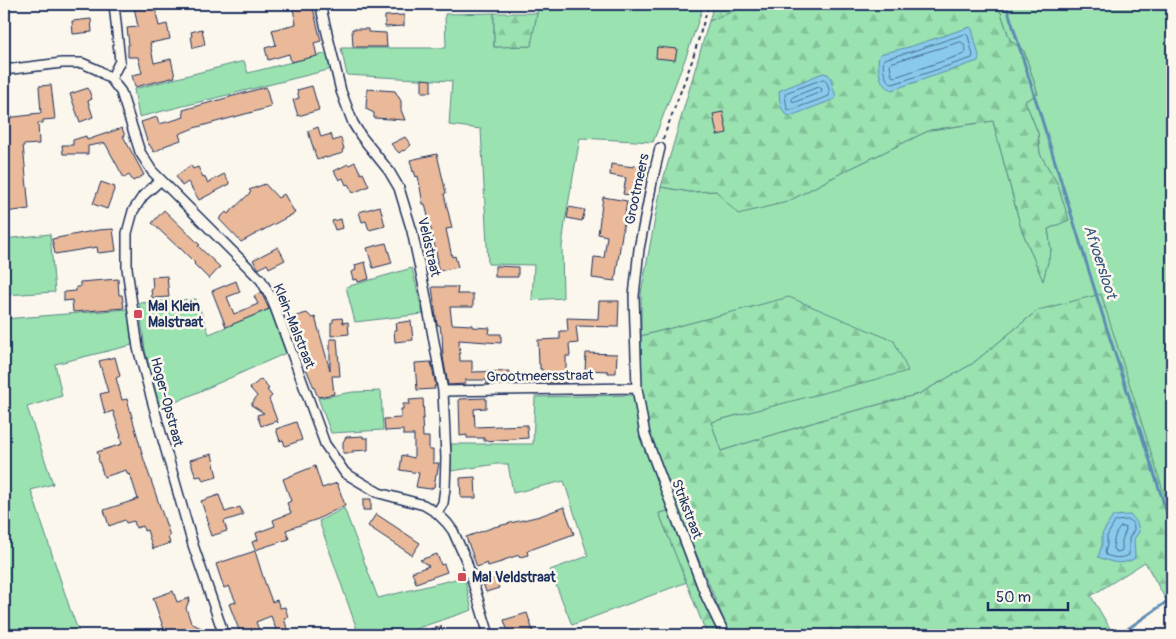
<svg xmlns="http://www.w3.org/2000/svg" width="1176" height="639" font-family="Pangolin,sans-serif">
<defs>
<pattern id="forest-firs" width="22" height="20" patternUnits="userSpaceOnUse" patternTransform="scale(1.25)"><rect width="22" height="20" fill="#9ae2b0"/><path d="M5 1l3.5 6h-7zM16 11l3.5 6h-7z" fill="#84c29a"/></pattern>
<pattern id="wetland-marsh" width="20" height="14" patternUnits="userSpaceOnUse" patternTransform="scale(1.25)"><rect width="20" height="14" fill="#9ae2b0"/><path d="M1 5h8M5 5V1M11 12h8M15 12V8" fill="none" stroke="#84c29a"/></pattern>
</defs>
<rect width="100%" height="100%" fill="#fbf7ec"/>
<filter id="ink" filterUnits="userSpaceOnUse"><feTurbulence type="fractalNoise" baseFrequency=".02" numOctaves="2"/><feDisplacementMap in="SourceGraphic" scale="10" xChannelSelector="R" yChannelSelector="G"/><feConvolveMatrix kernelMatrix="1 2 1 2 8 2 1 2 1" color-interpolation-filters="sRGB"/></filter>
<g filter="url(#ink)">
<path fill="#9ae2b0" stroke="#5a8887" d="M539 4H704L687 54 653 142 580 138 565 222 562 247 563 298 532 300 534 265 488 264 481 129 449 125 452 81 347 75 341 48H446L445 14 494 13V47L530 46Z
M998 4H1172V506L1167 503 1038 310 972 364 919 394 828 418 721 451 711 422 797 399 789 298 641 336V293L661 187 690 192 717 191 787 202 843 172 930 130 993 121 1021 228 1043 280 1051 250 1048 229 1068 220 1057 183 1040 154 1038 133 1025 101 1038 94 1024 51 1010 40Z
M328 53 332 69 139 117 134 89 244 61 248 73Z
M50 234 55 292 4 295V239Z
M412 268 423 314 355 322 346 287Z
M196 299 209 334 270 309 286 353 160 409 145 350 139 303Z
M128 309 132 345 55 364 62 396 27 407 53 484 31 490 70 609 80 635H4V319Z
M381 391 383 430 331 433 318 398 353 392Z
M633 395 643 441 669 511 659 513 687 582 572 625 550 570 588 556 564 481 513 493 508 464H497L451 471V444H533L535 397Z
M344 508 378 598 464 577 472 610 415 629V635H359L319 521Z"/>
<path fill="url(#forest-firs)" stroke="#5a8887" d="M750 4H998L1010 40 1024 51 1038 94 1025 101 1038 133 1040 154 1057 183 1069 220 1048 229 1051 250 1043 281 1021 228 993 121 930 130 843 172 787 202 738 214 716 191 690 192 661 187 709 21Z
M494 13H537L531 46 494 47Z
M1101 294 1167 503 1172 506V597L1166 600 1145 562 1091 596 1111 630 1106 635H730L679 512 665 474 648 431 641 384V336L789 297 894 341 908 371 711 422 721 451 828 418 919 394 972 364 1038 310Z
M669 511 700 593 719 635H707L659 513Z"/>
<path fill="url(#wetland-marsh)" stroke="#5a8887" d="M714 4H750L709 21Z"/>
<path fill="#89caea" stroke="#5d8cb2" d="M970 27 972 29 979 56 978 61 892 90C890 89 887 88 885 86 879 80 876 61 880 54L909 47Z
M823 73 828 74 830 77 836 97 835 99 793 115 789 116C779 111 780 101 779 91L781 90Z
M1130 515C1137 520 1138 524 1139 532L1134 539 1135 556 1134 559C1119 566 1112 562 1098 557L1102 545V534L1113 516Z"/>
<g fill="none" stroke-linecap="round" stroke-linejoin="round">
<path stroke="#476d96" stroke-width="1" d="M966 34 968 36 973 55 972 58 893 84C884 81 882 67 884 59L910 52Z
M961 42 964 44 966 51 964 54 895 77 892 76 890 65 891 63Z
M824 79C828 81 830 92 829 96L791 110 787 109 785 95 786 93Z
M819 87 822 89 821 92 795 102 792 101V99L793 97Z
M1128 520C1133 522 1134 525 1134 530L1129 538V555C1121 559 1114 558 1106 555L1105 552 1107 545V536L1115 522 1117 521Z
M1121 527H1125L1126 530 1122 540V550L1121 551 1117 552 1113 549C1114 540 1114 533 1121 527Z"/>
<path stroke="#5d8cb2" stroke-width="3" d="M1006 4 1106 326 1172 528
M1119 635 1172 598"/>
</g>
<path fill="#e9b999" stroke="#1b2f5e" d="M154 4 159 26 167 24 170 39 150 43 154 63 171 59 175 77 135 87 132 75 142 73 138 57H128V45H129L127 28 138 27 134 7Z
M292 4H312L321 41 314 43 317 56 291 62 289 54 268 60 265 48 276 45 272 30 296 24Z
M404 15V26L385 27V16Z
M91 19 92 32 73 34 72 21Z
M202 29 205 45 193 48 191 36H192L191 32Z
M352 29H368V32L386 33 387 47H353Z
M657 47 677 49 675 60 656 58Z
M422 79 431 80V92H422Z
M51 85 55 119 43 120V123H38L39 144 23 145 29 209 4 212V119H7L6 118 31 115V114L41 113 39 86Z
M312 86 319 110 298 116 293 100 299 98 297 90Z
M266 87 271 107 194 128 179 134 181 140 164 146V147L154 152 149 144H148L141 122 157 117 159 124 171 121 184 117 183 110Z
M88 88 92 99 88 101 93 117 80 122 70 94Z
M367 89 395 91 401 101V110L405 120 374 118V113L366 109Z
M723 112 727 133 717 135 713 114Z
M318 127 321 137 331 134 333 141 341 138 344 149 342 150 343 153 326 158V157L317 160 308 131Z
M122 128 125 136H123L144 175 133 181 129 175 124 178 105 143 88 146V154H63L62 145H73V140L86 136 87 140Z
M405 137 411 145 404 151 403 150 399 153 391 144Z
M437 154 446 193 444 194 452 228 446 229 452 257 455 256 458 267 439 271 436 261H438L430 225 425 204H423L418 176 416 177 414 171 413 172 410 160Z
M355 162 361 174 363 173 369 186 353 193 348 184 346 185 343 178 339 180 334 171 348 164 349 165Z
M611 164 634 167V165L645 167 639 197 623 194 626 178 610 175Z
M191 165 193 169 198 167 203 177 204 176 208 183 224 174 230 184 199 200 188 182 182 186 176 176Z
M101 182 115 187 107 209 93 204Z
M265 184 278 198 284 194 295 213 241 242 219 219 226 212 228 214 251 192 249 190Z
M603 197 627 201 615 281 592 278 594 257 604 258 607 236 598 234Z
M380 206 385 226 369 230 366 221 362 222 359 212Z
M569 207 585 210 582 221 567 218Z
M164 210 200 245 198 246 220 267 209 279 194 264 195 263 180 248V249L152 223Z
M341 219 343 228 335 230 332 221Z
M113 229 116 251 98 253 97 247 55 254 52 239 98 230Z
M386 243 392 263 373 268 367 248Z
M278 247 285 260 269 268 267 264 259 269 253 260Z
M365 262 369 279 358 282 357 279 353 280 351 272 356 270 355 265Z
M495 266 518 267V277H495Z
M167 276 169 297 152 298 151 289H153L152 277Z
M118 279 119 295H122L124 308 73 312 72 300 64 301V292L76 291V287H80V282Z
M236 281 240 292 227 297 234 314 258 304 254 296 261 292 269 309 226 327 212 291Z
M432 287H458L457 294H473V307H450L452 324 472 325V327L490 328 489 334H501V343L459 340 460 361H472V372L510 371V384H487V380H465L466 384 448 385 443 357 442 333H441L440 325H437Z
M599 301H619L618 327 576 326 578 343 569 344 570 356H566V383H542V369H540V364H539L538 340 560 339V331H568L567 318 598 319Z
M307 313 312 318 315 317 330 370V339H337L340 376H332L334 394 318 397 307 371 297 340 295 328H291L289 318Z
M342 318 343 323 348 322 349 334 331 336V323L333 322V319Z
M411 321 413 340 395 342 394 330H397L396 323Z
M586 353 617 354 616 373H608V371L585 370Z
M115 357 120 376 116 378 122 400 127 399 144 460 170 536 168 537 170 543 153 549 147 530 144 531 143 526 136 528 134 521 126 523 125 520 109 526 104 510 138 499 130 474 128 475 126 470 104 477 98 458 99 457 97 452 122 444 120 437 121 436 113 411 105 414 100 394 108 392 99 361Z
M431 362 436 386H434L435 389 417 390 415 363Z
M261 379 269 389 267 390 272 396 269 399 278 423 276 421 261 426 257 415 264 413 251 405 257 396 250 388Z
M486 398V408L474 409 475 427 527 425 528 438 484 441V438H467V435L460 436 459 399Z
M423 399 424 418 422 419 423 437H429V450H433V463H439L437 474H436L434 487 430 489 416 487 419 473 400 470 402 455 414 458V435H403V430L385 431 384 419 401 418V409H403V404H410L409 400Z
M296 422 302 440 285 446 283 440 280 441 276 429Z
M363 436V438H368V450L352 451 353 453H343V442L346 437Z
M212 454 217 477 203 481 201 476 196 477 190 460Z
M315 466 322 488 337 483 345 505 318 519 286 530 289 539 255 550 252 542 258 540 256 533 275 526 273 520 291 513 287 503 291 501 283 479Z
M475 477 476 498H461L460 478Z
M219 495 225 512 240 507 243 515 224 521 227 531 211 536 207 524H209L201 501Z
M363 499H371V510H363Z
M564 507 574 534 527 551 528 555 520 557 519 555 504 560 505 561 488 566 487 563 477 567 466 537 494 527 540 516Z
M376 514 420 543 412 555 368 526Z
M255 551 264 580 272 602 277 600 280 608 285 607 288 617 284 618 288 632 278 635 271 616 256 622 261 635H241L229 604 236 602 229 586 224 588 216 564Z
M437 554 441 565 444 564 447 572 416 583 412 572 429 566 420 560Z
M495 578 499 588 486 592 483 583Z
M173 591 177 602 190 598 186 608 191 623 201 628 179 635H166L153 598Z
M527 613 533 631 521 635H509L504 620Z
M441 626 443 635H418V633Z"/>
<g fill="none" stroke-linecap="round" stroke-linejoin="round">
<g stroke="#1b2f5e" stroke-width="12">
<path id="minor" d="M320 4 341 91 353 123 361 136 389 171 399 188 412 231 425 292 443 391 446 458 445 488 443 503 437 513
M4 70 62 63H82L98 70 111 79 121 92 140 152 152 171 261 280 272 299 325 444 345 473 379 493 424 505 437 513 447 523 453 531 466 560 489 635
M111 79 120 61 114 4
M660 148 652 182 639 249 634 296 637 388 645 435 706 596 725 635
M161 180 143 196 133 211 127 233V268L138 348 159 426 193 545 224 635
M443 391 637 388"/>
</g>
<path stroke="#1b2f5e" stroke-width="2" stroke-dasharray="4 4" stroke-linecap="butt" d="M663 139 692 61 709 4"/>
<use href="#minor" stroke="#fbf7ec" stroke-width="9"/>
</g>
</g>
<g fill="#d1495b" stroke="#fbf7ec" stroke-width="2">
<rect x="133" y="309" width="10" height="10" rx="2.5"/>
<rect x="457" y="572" width="10" height="10" rx="2.5"/>
</g>
<g text-anchor="middle" dominant-baseline="central" stroke-width="5" stroke-linejoin="round" paint-order="stroke">
<g font-size="14" fill="#1b2f5e" stroke="#fbf7ec">
<text transform="translate(637 189) rotate(-78)">Grootmeers</text>
<text transform="translate(429 247) rotate(77)">Veldstraat</text>
<text transform="translate(294 326) rotate(68)">Klein-Malstraat</text>
<text transform="translate(540 376) rotate(-1)">Grootmeersstraat</text>
<text transform="translate(167 402) rotate(75)">Hoger-Opstraat</text>
<text transform="translate(687 509) rotate(69)">Strikstraat</text>
</g>
<g font-size="14" font-weight="bold" fill="#1b2f5e" stroke="#fbf7ec" text-anchor="start">
<text x="148" y="306">Mal Klein<tspan x="148" dy="16">Malstraat</tspan></text>
<text x="472" y="577">Mal Veldstraat</text>
</g>
<g font-size="15" font-style="italic" fill="#365681" stroke="#fbf7ec">
<text transform="translate(1100 262) rotate(72)">Afvoersloot</text>
</g>
</g>
<rect width="1176" height="639" fill="none" stroke="#fbf7ec" stroke-width="20"/>
<rect x="10" y="10" width="1156" height="619" fill="none" stroke="#1b2f5e" stroke-width="2" filter="url(#ink)"/>
<path d="M988 602v8h80v-8" fill="none" stroke="#1b2f5e" stroke-width="2.5"/>
<text x="996" y="602" font-size="15" fill="#1b2f5e" stroke="#fbf7ec" stroke-width="4" paint-order="stroke">50 m</text>
</svg>
